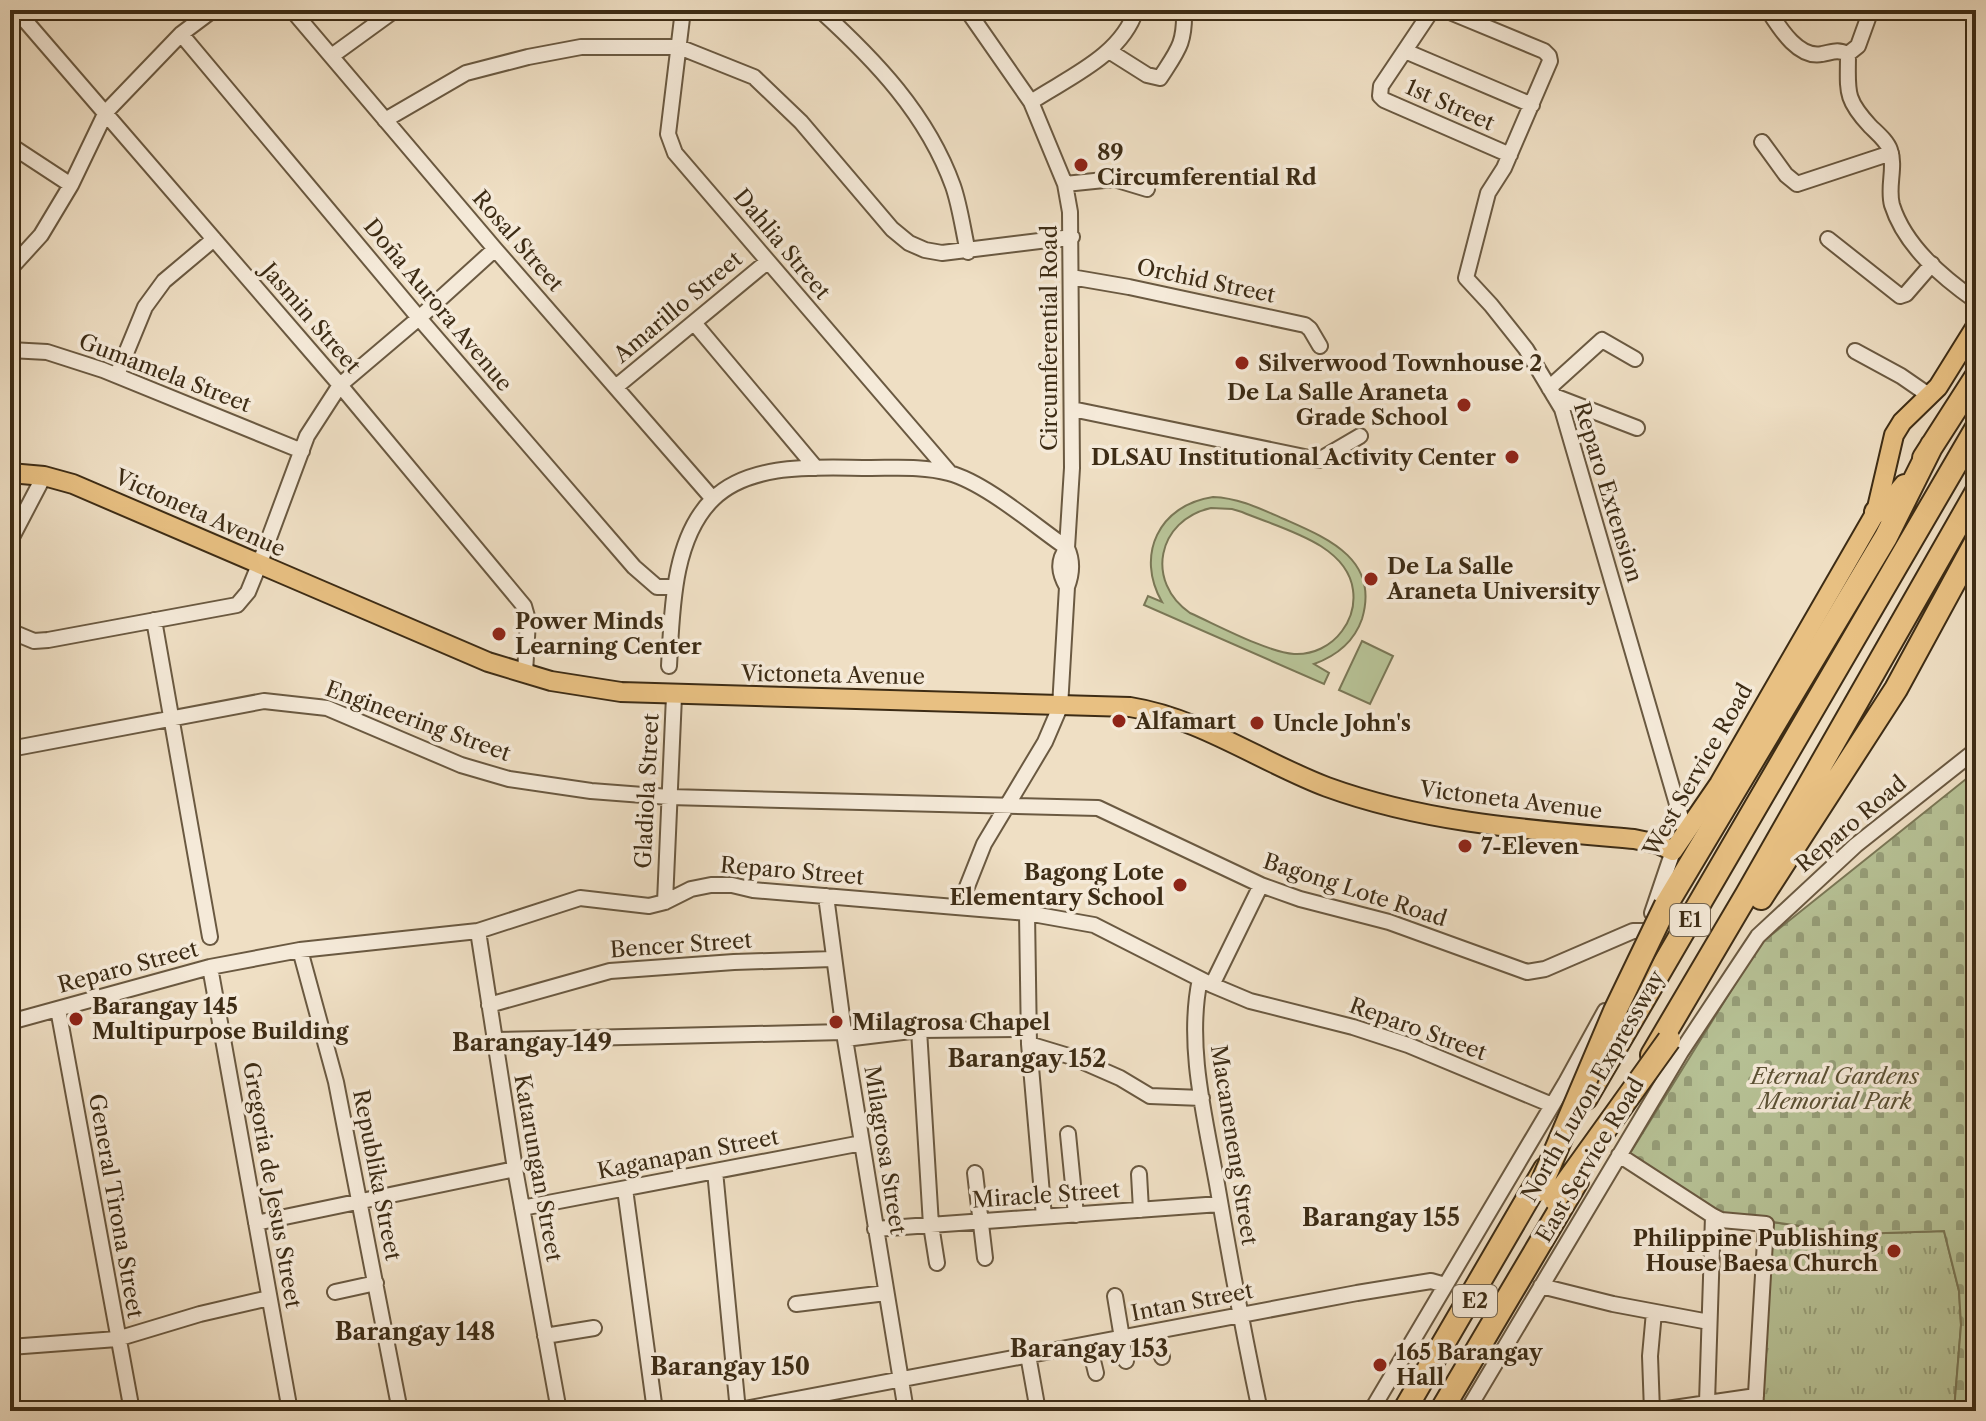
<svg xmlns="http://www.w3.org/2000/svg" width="1986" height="1421" font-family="'Libre Caslon Text',serif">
<defs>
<pattern id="grass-tufts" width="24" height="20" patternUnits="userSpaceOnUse" patternTransform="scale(2)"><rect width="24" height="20" fill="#b7c296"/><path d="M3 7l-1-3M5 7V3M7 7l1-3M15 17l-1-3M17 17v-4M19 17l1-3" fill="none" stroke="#969e79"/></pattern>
<pattern id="cemetery-stones" width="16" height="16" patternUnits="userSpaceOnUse" patternTransform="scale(2)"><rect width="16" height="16" fill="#b7c296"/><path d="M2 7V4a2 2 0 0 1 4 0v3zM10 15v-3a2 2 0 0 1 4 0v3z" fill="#969e79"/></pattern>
</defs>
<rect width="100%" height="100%" fill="#efdfc4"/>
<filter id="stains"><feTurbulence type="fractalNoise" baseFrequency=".0025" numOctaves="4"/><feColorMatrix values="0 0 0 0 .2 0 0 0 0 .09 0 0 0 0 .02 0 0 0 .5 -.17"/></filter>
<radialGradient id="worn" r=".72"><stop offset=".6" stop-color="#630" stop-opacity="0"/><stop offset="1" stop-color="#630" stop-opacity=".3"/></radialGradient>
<path fill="url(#grass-tufts)" stroke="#7a7756" stroke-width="2" d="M1771 1222 1856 1234 1944 1231 1959 1291 1961 1325 1954 1411H1759Z"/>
<path fill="url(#cemetery-stones)" stroke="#7a7756" stroke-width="2" d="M1976 771V1411H1954L1961 1325 1959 1291 1944 1231 1856 1234 1724 1215 1629 1155 1760 944Z"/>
<path fill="#b7c296" stroke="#7a7756" stroke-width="2" fill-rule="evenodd" d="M1213 497C1239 498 1261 509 1284 519 1327 538 1380 559 1362 619 1354 642 1336 656 1314 664L1329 673 1324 684 1144 605 1148 596 1162 602C1135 555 1159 505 1213 497ZM1211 508 1232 509 1242 512C1279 528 1347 543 1353 590 1355 605 1351 619 1342 631 1331 646 1313 655 1294 654 1267 652 1217 625 1190 613 1145 582 1157 520 1211 508Z
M1362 641 1393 656 1370 704 1339 690Z"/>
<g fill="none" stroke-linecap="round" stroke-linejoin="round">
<g stroke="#6a5941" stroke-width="18">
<path id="minor" d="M16 10 340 385 524 606 528 620 525 673
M292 10 495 249 713 499
M683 10 668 134 675 153 950 473
M820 10C875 60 927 114 953 186 960 206 963 230 968 252
M1432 10 1381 86 1380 96 1384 100 1510 155
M1445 10 1544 51 1549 56 1550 61 1504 168 1488 193 1466 278 1491 305 1526 349 1562 409 1686 835
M1768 10C1779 27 1798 59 1822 54 1833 52 1837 49 1848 54
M181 34 419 318 634 567 657 587H673
M1109 51 1147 75 1160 78C1178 50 1185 44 1184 10
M1405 51 1532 105
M1848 54C1848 91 1844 98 1870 126 1877 133 1887 141 1890 150 1896 167 1887 187 1892 205 1905 246 1942 277 1976 301
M1848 54 1858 46 1871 10
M333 55 395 10
M1031 102C1069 77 1121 56 1136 10
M385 120 466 73 528 57 581 47H679L754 77 801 122 892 229 909 243 925 250 942 253 1072 237
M1762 142 1786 175 1797 184 1891 153
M10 145 71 185
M1065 184 1114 179 1147 189
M1828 239 1900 296 1906 294 1932 264
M10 269 41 235 71 185 106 112 181 34 213 10
M1071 277 1129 287 1305 325 1310 329 1320 346
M695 324 816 468
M10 350 47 352 103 370 302 451
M1855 351 1901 376 1930 396
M117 375 145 307 164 281 214 239
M617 386 767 262
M1549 388 1602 340 1635 359
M1554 396 1637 428
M1072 409 1319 460 1360 436
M10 541 44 476
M1067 587C1059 573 1057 561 1067 548
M154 620 210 937
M10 631 34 641 48 640 237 605 248 592 259 565 307 436 340 385 419 318 495 249
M669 666C672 613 672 539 713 499 752 461 821 468 871 468 896 468 924 466 949 473 986 483 1035 526 1067 548
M10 749 264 701 327 708 461 765 509 779 591 791 669 797 1098 808 1261 885 1300 899 1389 922 1527 972 1545 969 1633 931H1644
M826 896 845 1039 906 1411
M665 902 674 696
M959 907 984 844 1045 742 1060 707 1067 587C1072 574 1073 561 1067 548L1072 468 1070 212 1065 184 1031 102 967 10
M1027 913 1029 1044 1044 1217
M1652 913 1673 851
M478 931 515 1169 559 1411
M300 950 336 1082 400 1411
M210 967 290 1411
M1200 979C1186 1045 1205 1118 1217 1184 1230 1260 1244 1335 1260 1411
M1212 985 1261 885
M489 1005 610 971 734 962 833 959
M58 1009 132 1411
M10 1022 210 967 300 950 478 931 580 898 649 906 665 902 691 889 711 885H732L753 890 1027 913 1094 925 1212 985 1250 1001 1353 1027 1408 1045 1552 1105
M919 1030 931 1225 937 1263
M845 1039 919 1030 1029 1029
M495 1040 844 1032
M1029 1044 1072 1057 1120 1078 1150 1096 1202 1098
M1068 1134 1076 1215
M1619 1155 1713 1216 1721 1220 1766 1224 1755 1411
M715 1171 738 1411
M975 1173 985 1258
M1139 1174 1141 1210
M625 1189 655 1411
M522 1208 862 1143
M256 1223 515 1169
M875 1229 1220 1204
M1541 1286 1613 1304 1709 1322
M335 1292 376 1283
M1115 1296 1122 1338
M796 1304 886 1293
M1156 1331 1162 1357
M545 1336 594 1328
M1121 1338 1126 1361
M1089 1344 1096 1373
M10 1347 117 1339 200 1314 269 1298
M1028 1355 1038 1411
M1707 1402 1713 1216
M734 1411 1357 1293 1431 1281 1445 1285
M1371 1411 1566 1082 1605 1011
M1467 1411 1681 1052 1758 936 1856 845 1976 750
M1652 1411 1650 1356 1654 1312
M1653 1411 1756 1396"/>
</g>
<g stroke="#3d2c15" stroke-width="22">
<path id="major" d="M10 473 44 476 73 484 488 662 551 681 621 692 1130 707C1200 718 1261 762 1327 787 1426 823 1530 830 1634 839L1658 844 1673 851 1719 784 1876 512 1894 435 1902 422 1938 387 1976 326"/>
</g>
<g stroke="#3d2c15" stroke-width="26">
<path id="highway" d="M1924 458 1976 377
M1876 512 1895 498 1905 486
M1761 898 1896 689 1976 542
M1666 905 1886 537 1932 445
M1652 1055 1747 894 1976 493
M1586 1098 1976 429
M1404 1411 1545 1169
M1441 1411 1577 1181"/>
</g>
<use href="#minor" stroke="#f5ead9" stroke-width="14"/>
<use href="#major" stroke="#e8c082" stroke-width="18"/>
<use href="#highway" stroke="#e8c082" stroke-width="22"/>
<g stroke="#3d2c15" stroke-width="26" stroke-linecap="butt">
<path id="highway-bridge" d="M1539 1190 1615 1011 1666 905
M1555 1199 1669 1040"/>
</g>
<use href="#highway-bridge" stroke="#e8c082" stroke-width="22"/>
</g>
<g fill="#8f2418" stroke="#f5ead9" stroke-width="3">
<circle cx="1081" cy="165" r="8"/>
<circle cx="1242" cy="363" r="8"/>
<circle cx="1464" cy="405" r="8"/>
<circle cx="1512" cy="457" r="8"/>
<circle cx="1371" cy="579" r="8"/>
<circle cx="499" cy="634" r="8"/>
<circle cx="1119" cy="721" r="8"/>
<circle cx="1257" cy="723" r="8"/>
<circle cx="1465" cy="846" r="8"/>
<circle cx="1180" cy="885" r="8"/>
<circle cx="76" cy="1019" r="8"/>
<circle cx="836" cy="1022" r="8"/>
<circle cx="1894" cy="1251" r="8"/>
<circle cx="1380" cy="1365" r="8"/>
</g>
<g text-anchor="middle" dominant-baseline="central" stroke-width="7" stroke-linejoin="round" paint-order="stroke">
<g fill="#f5ead9" stroke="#746550" stroke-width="2">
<rect x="1670" y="904" width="40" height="32" rx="6"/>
<rect x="1453" y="1285" width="44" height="32" rx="6"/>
</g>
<g font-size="20" font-weight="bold" fill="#3d2c15">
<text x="1690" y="920">E1</text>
<text x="1475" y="1301">E2</text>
</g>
<g font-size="22" fill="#3d2c15" stroke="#f5ead9">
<text transform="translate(1450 105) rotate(24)">1st Street</text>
<text transform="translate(518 241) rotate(49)">Rosal Street</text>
<text transform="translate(782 244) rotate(50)">Dahlia Street</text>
<text transform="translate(1206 281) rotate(12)">Orchid Street</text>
<text transform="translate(438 305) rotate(50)">Doña Aurora Avenue</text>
<text transform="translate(678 307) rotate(-40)">Amarillo Street</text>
<text transform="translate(311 318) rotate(49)">Jasmin Street</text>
<text transform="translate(1049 338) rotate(-90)">Circumferential Road</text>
<text transform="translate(165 373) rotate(21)">Gumamela Street</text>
<text transform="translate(1608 492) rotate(73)">Reparo Extension</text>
<text transform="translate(200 513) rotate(24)">Victoneta Avenue</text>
<text transform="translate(833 675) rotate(1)">Victoneta Avenue</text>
<text transform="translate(418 721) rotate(20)">Engineering Street</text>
<text transform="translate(1698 770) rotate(-60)">West Service Road</text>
<text transform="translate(647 791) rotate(-87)">Gladiola Street</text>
<text transform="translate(1511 800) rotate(7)">Victoneta Avenue</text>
<text transform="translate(1851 824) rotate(-40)">Reparo Road</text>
<text transform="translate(792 871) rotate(5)">Reparo Street</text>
<text transform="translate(1355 890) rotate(18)">Bagong Lote Road</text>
<text transform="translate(681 945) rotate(-4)">Bencer Street</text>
<text transform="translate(128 967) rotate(-15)">Reparo Street</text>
<text transform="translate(1418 1029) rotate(20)">Reparo Street</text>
<text transform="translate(1593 1086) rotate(-60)">North Luzon Expressway</text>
<text transform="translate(1234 1145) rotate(81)">Macaneneng Street</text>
<text transform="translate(885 1150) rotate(81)">Milagrosa Street</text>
<text transform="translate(688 1154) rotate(-11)">Kaganapan Street</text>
<text transform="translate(1590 1160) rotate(-59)">East Service Road</text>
<text transform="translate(538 1168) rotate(80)">Katarungan Street</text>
<text transform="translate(377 1175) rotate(79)">Republika Street</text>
<text transform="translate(272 1185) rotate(80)">Gregoria de Jesus Street</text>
<text transform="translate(1046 1195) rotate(-4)">Miracle Street</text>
<text transform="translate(116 1206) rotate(80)">General Tirona Street</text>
<text transform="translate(1192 1302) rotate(-11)">Intan Street</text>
</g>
<g font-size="22" font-weight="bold" fill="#3d2c15" stroke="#f5ead9" text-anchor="start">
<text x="1097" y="152">89<tspan x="1097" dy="25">Circumferential Rd</tspan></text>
<text x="1258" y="363">Silverwood Townhouse 2</text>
<text x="1448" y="392" text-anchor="end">De La Salle Araneta<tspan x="1448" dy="25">Grade School</tspan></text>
<text x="1496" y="457" text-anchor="end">DLSAU Institutional Activity Center</text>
<text x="1387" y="566">De La Salle<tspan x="1387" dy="25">Araneta University</tspan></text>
<text x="515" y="621">Power Minds<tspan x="515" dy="25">Learning Center</tspan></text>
<text x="1135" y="721">Alfamart</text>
<text x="1273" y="723">Uncle John's</text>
<text x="1481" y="846">7-Eleven</text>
<text x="1164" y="872" text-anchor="end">Bagong Lote<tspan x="1164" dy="25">Elementary School</tspan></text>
<text x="92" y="1006">Barangay 145<tspan x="92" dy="25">Multipurpose Building</tspan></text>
<text x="852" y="1022">Milagrosa Chapel</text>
<text x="1878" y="1238" text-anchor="end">Philippine Publishing<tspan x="1878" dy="25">House Baesa Church</tspan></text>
<text x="1396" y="1352">165 Barangay<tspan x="1396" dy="25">Hall</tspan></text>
</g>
<g font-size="22" font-style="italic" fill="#5c5235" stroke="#f5ead9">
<text x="1835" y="1076">Eternal Gardens<tspan x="1835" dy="25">Memorial Park</tspan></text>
</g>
<g font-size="24" font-weight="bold" fill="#3d2c15" stroke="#f5ead9">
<text x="532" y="1042">Barangay 149</text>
<text x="1027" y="1058">Barangay 152</text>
<text x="1381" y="1217">Barangay 155</text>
<text x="415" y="1331">Barangay 148</text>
<text x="1089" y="1348">Barangay 153</text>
<text x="730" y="1366">Barangay 150</text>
</g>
</g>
<rect width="1986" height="1421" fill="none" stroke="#efdfc4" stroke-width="40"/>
<rect x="12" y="12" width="1962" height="1397" fill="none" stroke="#3d2c15" stroke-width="4"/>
<rect x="20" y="20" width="1946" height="1381" fill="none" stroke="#3d2c15" stroke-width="2"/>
<rect width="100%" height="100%" filter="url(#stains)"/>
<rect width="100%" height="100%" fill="url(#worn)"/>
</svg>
